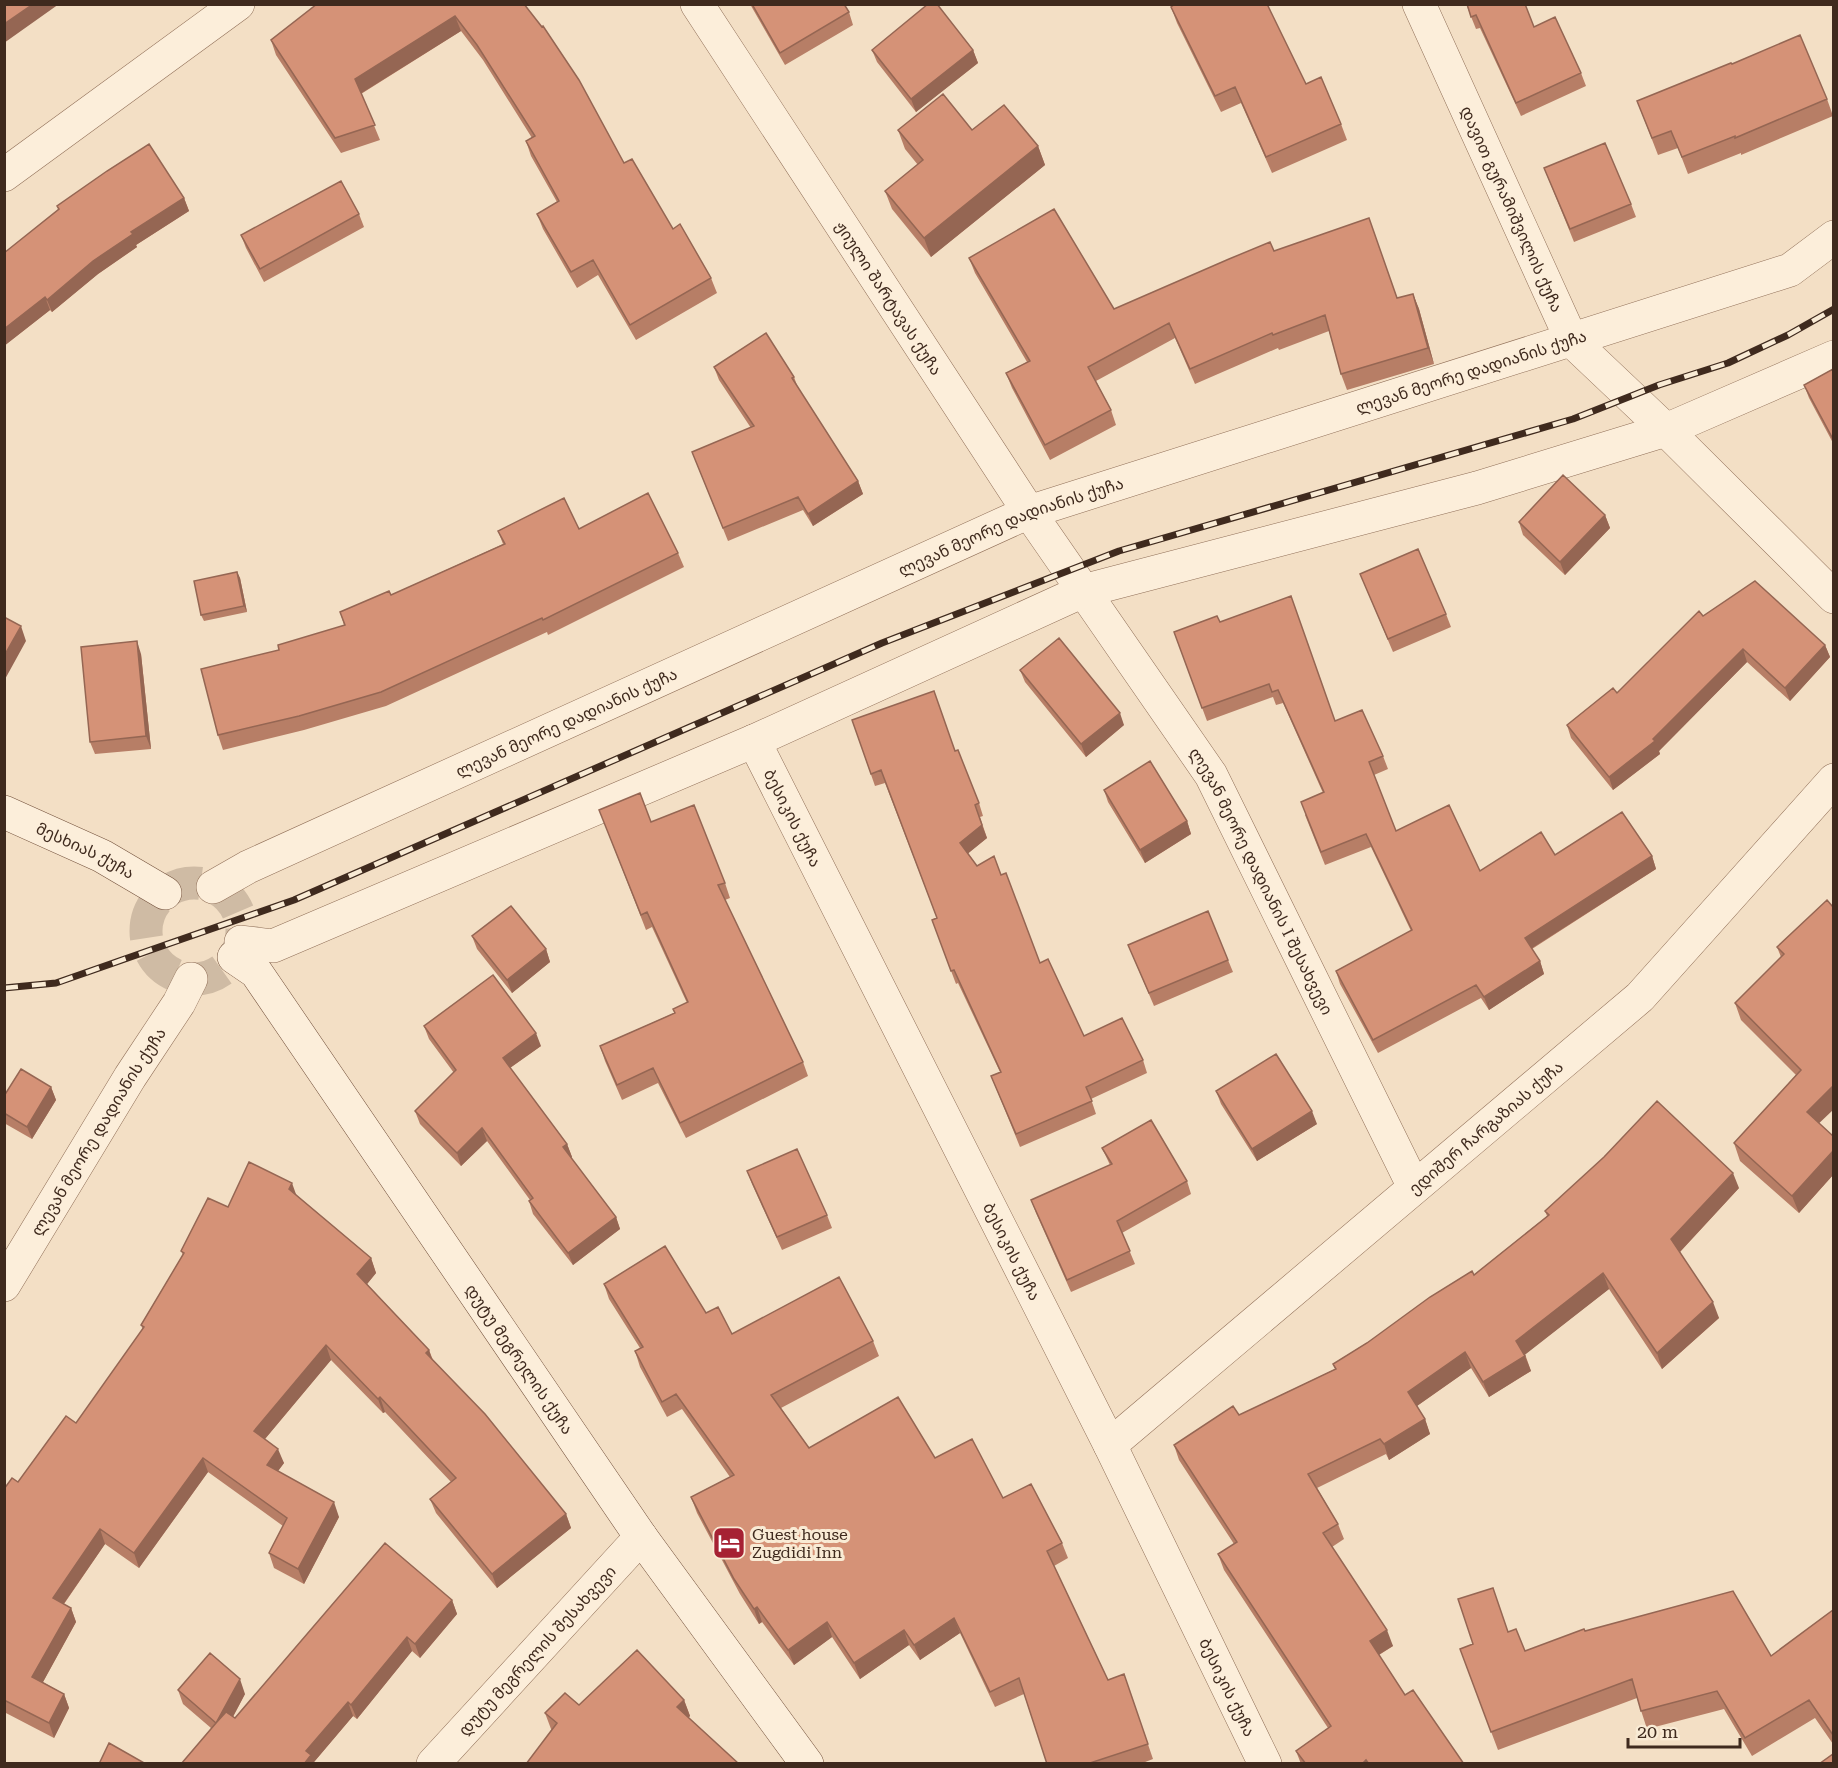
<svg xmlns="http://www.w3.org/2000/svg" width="1838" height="1768" font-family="'Roboto Serif','Noto Sans Georgian',serif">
<rect width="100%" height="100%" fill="#f3dfc5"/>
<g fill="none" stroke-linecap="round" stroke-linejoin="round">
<path stroke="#cfbba4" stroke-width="33" stroke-dasharray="33 16" stroke-linecap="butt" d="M146 931a48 48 0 1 1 96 0a48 48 0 1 1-96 0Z"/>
<g stroke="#906f58" stroke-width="34">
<g id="street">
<path id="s1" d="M697 4 1029 512 1211 775 1414 1187"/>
<path id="s2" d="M1419 4 1572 341 1666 430 1834 597"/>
<path d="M4 175 238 4"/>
<path id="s3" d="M754 741 1110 1445 1265 1764"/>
<path id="s4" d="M213 887 248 867 1029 512 1790 270 1834 237"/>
<path d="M241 942 273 946 754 741 1083 591 1477 488 1666 430 1834 357"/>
<path id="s5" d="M4 1285 130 1077 179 1003 191 979"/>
<path id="s6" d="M1110 1445 1640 997 1834 780"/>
<path id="s7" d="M433 1764 641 1537"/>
</g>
</g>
<g stroke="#72503b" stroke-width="34">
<g id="secondary">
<path id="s8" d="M4 812 102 856 165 893"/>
<path id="s9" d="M234 957 256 972 641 1537 807 1764"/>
</g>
</g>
<use href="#street" stroke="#fceeda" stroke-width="33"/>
<use href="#secondary" stroke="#fceeda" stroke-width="33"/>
<g stroke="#3f2a1e" stroke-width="7">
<path id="rail" d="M4 988 56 983 294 900 882 643 1119 551 1573 419 1659 385 1728 363 1788 335 1834 309"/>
</g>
<use href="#rail" stroke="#f9ebd5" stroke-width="4.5" stroke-dasharray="14" stroke-linecap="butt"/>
</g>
<path fill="#b77e66" d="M524 4 624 163 673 229 711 278 717 293 636 340 598 275 577 288 543 229 537 214 557 202 531 156 526 141 532 138 483 60 461 31 361 94 380 140 341 153 276 55 271 40 319 5Z
M750 4H844L849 12 853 25 785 65Z
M1466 4 1534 27 1581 73 1586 86 1521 116 1480 28 1476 29Z
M1171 7 1306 84 1341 124 1347 140 1272 173 1241 103 1221 112 1177 23Z
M872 50H973L978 63 916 112 877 62Z
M1732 64 1827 99 1833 116 1741 155V153L1688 174 1678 148 1658 155 1637 101Z
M898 130H972L1038 146 1045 165 931 257 892 209 885 191 918 165 905 149Z
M1544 168 1631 204 1636 217 1574 242Z
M184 198 189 211 136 245 137 247 98 274 52 312 50 310 4 346 58 209 57 206Z
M359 214 364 227 264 282 246 248 241 235Z
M1274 251 1398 298 1413 294 1419 309 1434 364 1347 390 1341 374 1329 331 1279 350 1278 348 1195 384 1175 338 1096 381 1111 410 1116 425 1050 460 1012 388 1006 373 1027 362 975 273 969 258 1114 309Z
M714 367 794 377 798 388 858 481 863 494 813 526 803 510 728 541 692 452 751 428 719 380Z
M1833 369V443L1809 398 1804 385Z
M1605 515 1610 528 1565 575 1523 535 1519 522Z
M579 529 678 553 684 567 548 635 547 632 386 706 304 730 223 750 218 735 279 650 344 625 340 612 391 595 503 544 498 531Z
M237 572 240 578 247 612 204 621 201 615Z
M1360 574 1446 614 1451 627 1393 652Z
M1703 616 1825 645 1830 657 1790 701 1747 662 1659 751 1660 754 1613 790 1571 738 1567 725 1617 693Z
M1220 622 1335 721 1383 756 1388 769 1374 775 1396 831 1480 871 1555 855 1652 856 1656 869 1532 949 1540 961 1544 974 1489 1010 1481 998 1378 1053 1340 984 1336 971 1411 931 1371 847 1325 865 1305 815 1323 793 1283 703 1276 705 1273 697 1207 721 1174 632Z
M141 654 151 749 95 754 90 742Z
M1020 670 1124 725 1086 757 1025 682Z
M852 720 955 751 979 803 983 816 980 817 987 838 968 853 977 866 1001 875 1040 963 1084 1036 1143 1060 1147 1073 1091 1099 1096 1114 1020 1147 991 1076 1000 1072 958 983 956 984 932 920 937 918 885 783 875 786Z
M1104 790 1187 821 1191 834 1145 863 1108 802Z
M651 822 725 883 730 898 725 900 803 1062 808 1076 686 1138 658 1083 622 1100 605 1061 600 1046 674 1013 687 1003 652 927 646 930 605 825Z
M1827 900 1819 1123 1833 1136V1175L1799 1213 1740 1161 1734 1143 1796 1075 1741 1020 1735 1003 1781 957 1777 947Z
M472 936 546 949 550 962 512 993 477 949Z
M1128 945 1228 960 1233 972 1154 1006Z
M424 1026 541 1046 510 1068 567 1144 572 1157 571 1158 616 1217 620 1229 573 1265 533 1214 529 1201 530 1200 487 1141 461 1166 420 1124 415 1111 454 1073 429 1039Z
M51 1087 56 1100 32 1139 4 1123V1096Z
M1216 1091 1317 1124 1257 1161 1221 1104Z
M1102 1148 1187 1181 1191 1194 1122 1233 1135 1264 1071 1292 1036 1213 1031 1200 1110 1165Z
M747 1171 827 1215 832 1228 782 1250 752 1184Z
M1739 1188 1680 1252 1719 1318 1662 1369 1609 1289 1525 1354 1531 1371 1489 1397 1471 1368 1417 1406 1425 1419 1430 1434 1389 1460 1386 1454 1317 1488 1338 1524 1344 1539 1332 1547 1393 1646 1379 1655 1405 1695 1464 1764H1301L1296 1751 1328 1728 1224 1570 1218 1554 1234 1544 1179 1460 1174 1445 1239 1415 1335 1369 1333 1364 1474 1275 1547 1216 1545 1211Z
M297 1196 371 1258 376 1273 367 1284 429 1350 433 1360 566 1514 571 1528 497 1588 436 1513 430 1499 451 1482 385 1412 383 1413 331 1360 265 1439 284 1463 278 1471 339 1517 304 1584 274 1568 269 1553 283 1526 208 1472 139 1568 105 1544 64 1604 71 1608 76 1622 43 1682 64 1694 69 1708 54 1738 4 1712V1489L18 1482 76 1423 143 1330 141 1325 183 1255 181 1251 228 1207Z
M604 1284 706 1313 732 1334 873 1341 879 1356 781 1408 809 1448 935 1458 1003 1498 1062 1543 1068 1558 1054 1566 1108 1680 1124 1674 1153 1759 1140 1764H1047L1024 1694 995 1707 960 1633 920 1660 909 1645 860 1679 832 1637 794 1665 762 1622 759 1624 740 1594 697 1513 691 1497 730 1477 682 1409 667 1417 640 1367 635 1351 640 1348 609 1299Z
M452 1600 457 1614 420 1658 412 1651 357 1719 353 1716 314 1762 211 1728 183 1704 178 1690 245 1694 233 1717 235 1718Z
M1833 1610V1744L1815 1718 1752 1756 1724 1709 1647 1729 1637 1698 1498 1750 1460 1649 1508 1632 1525 1651 1585 1631 1771 1656Z
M684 1700 690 1716 688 1718 552 1730 551 1729 545 1713 579 1705Z"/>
<path fill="#956653" d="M33 4H59L4 43V24Z
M455 16 461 31 360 94 355 79Z
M973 50 978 63 916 112 911 99Z
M1038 146 1045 165 931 257 924 238Z
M184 198 189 211 136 245 137 247 98 274 52 312 47 300 93 261 131 232Z
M1413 294 1419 309 1434 364 1428 348Z
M45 297 50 310 4 346V329Z
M858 481 863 494 813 526 808 514Z
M1605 515 1610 528 1565 575 1560 562Z
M237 572 240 578 247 612 244 606Z
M21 626 26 641 4 681V656Z
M137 641 141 654 151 749 146 736Z
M1825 645 1830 657 1790 701 1785 688Z
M1743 649 1747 662 1659 751 1660 754 1613 790 1609 777 1653 739Z
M1120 713 1124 725 1086 757 1081 744Z
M1187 821 1191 834 1145 863 1140 850Z
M982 825 987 838 965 856 960 843Z
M1652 856 1656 869 1529 950 1525 938Z
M546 949 550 962 512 993 507 980Z
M1540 961 1544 974 1489 1010 1484 997Z
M536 1033 541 1046 507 1070 503 1058Z
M1833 1086V1110L1813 1129 1807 1112Z
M51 1087 56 1100 32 1139 27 1127Z
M1312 1111 1317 1124 1257 1161 1252 1149Z
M482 1128 487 1141 461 1166 457 1153Z
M567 1144 572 1157 567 1160 563 1147Z
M1833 1151V1175L1799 1213 1792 1196Z
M1733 1173 1739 1188 1677 1255 1671 1239Z
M292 1183 297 1197 289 1189Z
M616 1217 620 1229 573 1265 568 1253Z
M371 1258 376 1273 363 1289 357 1274Z
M1603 1273 1609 1289 1522 1357 1516 1341Z
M1713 1302 1719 1318 1662 1369 1657 1353Z
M326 1345 331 1360 259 1446 254 1431Z
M429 1350 434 1365 426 1353Z
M1465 1352 1471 1368 1414 1408 1408 1392Z
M1525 1356 1531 1371 1489 1397 1483 1382Z
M380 1397 385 1412 383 1413 378 1399Z
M1425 1419 1430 1434 1389 1460 1384 1444Z
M278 1449 284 1463 272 1479 267 1465Z
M203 1458 208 1472 139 1568 134 1553Z
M334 1502 339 1517 304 1584 298 1569Z
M566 1514 571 1528 497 1588 492 1574Z
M100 1529 105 1544 58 1612 53 1598Z
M452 1600 457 1614 420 1658 415 1644Z
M757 1607 762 1622 759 1624 754 1609Z
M71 1608 76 1622 38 1691 32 1677Z
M954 1618 960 1633 920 1660 914 1645Z
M827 1622 832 1637 794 1665 788 1650Z
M904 1630 909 1645 860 1679 854 1663Z
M1387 1630 1393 1646 1375 1657 1370 1641Z
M407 1637 412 1651 357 1719 351 1705Z
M240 1679 245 1694 222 1737 216 1723Z
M64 1694 69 1708 54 1738 49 1723Z
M684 1700 690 1716 683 1723 677 1707Z
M348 1702 353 1716 314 1762V1764H304L306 1751Z"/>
<path fill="#d59277" stroke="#956653" stroke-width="1.5" d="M4 4H33L4 24Z
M317 4H524L542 27 543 26 579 80 624 163 632 159 673 229 680 224 711 278 630 325 593 260 571 272 537 214 559 201 526 141 535 136 477 45 455 16 355 79 375 125 335 138 271 40Z
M752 4H844L849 12 780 53Z
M928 4H937L973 50 911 99 872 50Z
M1175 4H1267L1306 84 1321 77 1341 124 1266 157 1235 87 1215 96 1171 7Z
M1467 4H1525L1534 27 1555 17 1581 73 1516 103 1476 15 1471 17Z
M1800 35 1827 99 1735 138V136L1682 157 1671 131 1652 138 1637 101 1731 63 1732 64Z
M943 94 972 130 1004 105 1038 146 924 238 885 191 923 160 898 130Z
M1605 143 1631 204 1570 229 1544 168Z
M149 144 184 198 131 232 133 234 93 261 47 300 45 297 4 329V253L59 209 57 206 107 171Z
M341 181 359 214 260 269 241 235Z
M1054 209 1114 309 1229 259 1270 242 1274 251 1369 218 1397 298 1413 294 1428 348 1341 374 1325 315 1273 335 1272 333 1190 369 1169 323 1088 367 1111 410 1045 445 1006 373 1030 361 969 258Z
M766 333 794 377 792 378 858 481 808 514 798 497 723 528 692 452 754 426 714 367Z
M1833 369V439L1804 385Z
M1563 475 1605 515 1560 562 1519 522Z
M648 493 678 553 543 620 542 618 381 692 299 716 218 735 201 669 279 650 278 645 345 625 340 612 389 591 391 595 505 544 498 531 564 498 579 529Z
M1418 549 1446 614 1388 639 1360 574Z
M237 572 244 606 201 615 194 581Z
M1755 581 1825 645 1785 688 1743 649 1653 739 1655 741 1609 777 1567 725 1613 688 1617 693 1699 611 1703 616Z
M1291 596 1335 721 1362 710 1383 756 1369 762 1396 831 1449 805 1480 871 1541 832 1555 855 1622 812 1652 856 1525 938 1540 961 1484 997 1476 985 1373 1040 1336 971 1412 930 1366 834 1321 852 1301 802 1324 792 1278 690 1272 692 1269 684 1202 708 1174 632 1217 616 1220 622Z
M4 617 21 626 4 656Z
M1059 638 1120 713 1081 744 1020 670Z
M137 641 146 736 90 742 81 647Z
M934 691 955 751 958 750 979 803 975 805 982 825 960 843 977 866 994 856 1001 875 1006 873 1040 963 1048 959 1084 1036 1122 1018 1143 1060 1086 1087 1092 1101 1016 1134 991 1076 1001 1072 954 970 951 971 932 920 937 918 881 770 871 774 852 720Z
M1150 761 1187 821 1140 850 1104 790Z
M640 793 651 822 694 805 725 883 718 885 803 1062 680 1123 653 1068 617 1085 600 1046 675 1013 673 1009 688 1002 647 912 641 915 599 810Z
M1827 900 1833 907V1086L1807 1112 1833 1136V1151L1792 1196 1734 1143 1801 1070 1735 1003 1784 954 1777 947Z
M511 906 546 949 507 980 472 936Z
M1208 911 1228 960 1149 993 1128 945Z
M493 975 536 1033 503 1058 567 1144 563 1147 616 1217 568 1253 529 1201 533 1198 482 1128 457 1153 415 1111 456 1070 424 1026Z
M1276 1054 1312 1111 1252 1149 1216 1091Z
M21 1069 51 1087 27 1127 4 1113V1096Z
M1657 1101 1733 1173 1671 1239 1713 1302 1657 1353 1603 1273 1516 1341 1525 1356 1483 1382 1465 1352 1408 1392 1425 1419 1384 1444 1380 1439 1308 1474 1338 1524 1323 1533 1387 1630 1370 1641 1405 1695 1413 1690 1464 1764H1369L1366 1760 1362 1764H1306L1296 1751 1331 1726 1218 1554 1237 1542 1174 1445 1233 1406 1239 1415 1336 1369 1333 1364 1367 1343 1430 1297 1472 1271 1474 1275 1549 1215 1545 1211 1604 1157Z
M1151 1120 1187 1181 1117 1221 1130 1251 1067 1280 1031 1200 1112 1164 1102 1148Z
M797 1149 827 1215 777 1237 747 1171Z
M249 1162 292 1183 289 1189 371 1258 357 1274 429 1350 426 1353 485 1414 566 1514 492 1574 430 1499 456 1478 380 1397 378 1399 326 1345 254 1431 278 1449 267 1465 334 1502 298 1569 269 1553 287 1518 203 1458 134 1553 100 1529 53 1598 71 1608 32 1677 64 1694 49 1723 4 1700V1489L12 1478 18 1482 66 1416 76 1423 144 1327 141 1325 184 1253 181 1251 208 1198 228 1207Z
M665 1246 706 1313 718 1307 732 1334 839 1277 873 1341 771 1395 809 1448 898 1397 935 1458 972 1439 1003 1498 1031 1484 1062 1543 1047 1551 1108 1680 1124 1674 1148 1744 1087 1764H1047L1019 1678 990 1692 954 1618 914 1645 904 1630 854 1663 827 1622 788 1650 757 1607 754 1609 734 1579 691 1497 734 1475 676 1394 662 1402 635 1351 643 1347 604 1284Z
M385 1543 452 1600 415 1644 407 1637 351 1705 348 1702 306 1751 311 1755 304 1764H181L216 1723 178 1690 210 1653 240 1679 216 1723 226 1712 235 1718Z
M1493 1588 1508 1632 1516 1629 1525 1651 1584 1629 1585 1631 1733 1591 1771 1656 1833 1610V1735L1809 1700 1745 1738 1717 1691 1641 1711 1632 1679 1491 1732 1460 1649 1473 1644 1458 1599Z
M637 1650 684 1700 677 1707 739 1764H526L557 1723 545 1713 565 1693 579 1705Z
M109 1743 146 1764H99Z
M1833 1754V1764H1819Z"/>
<defs>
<g id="hotel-square" transform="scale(1.725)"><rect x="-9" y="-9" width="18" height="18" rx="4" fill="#a62133" stroke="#f9ebd5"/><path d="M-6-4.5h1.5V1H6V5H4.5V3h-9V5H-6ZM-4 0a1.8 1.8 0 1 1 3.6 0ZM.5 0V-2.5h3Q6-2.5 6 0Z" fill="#fff"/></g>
</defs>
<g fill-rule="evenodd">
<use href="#hotel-square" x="729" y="1543"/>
</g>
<g text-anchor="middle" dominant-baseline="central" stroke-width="6" stroke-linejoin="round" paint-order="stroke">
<g font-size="16" fill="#3f2a1e" stroke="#f9ebd5">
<text stroke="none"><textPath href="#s2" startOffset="225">დავით გურამიშვილის ქუჩა</textPath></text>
<text stroke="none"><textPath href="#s1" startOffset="351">ჟიული შარტავას ქუჩა</textPath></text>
<text stroke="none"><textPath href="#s4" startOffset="1362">ლევან მეორე დადიანის ქუჩა</textPath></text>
<text stroke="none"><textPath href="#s4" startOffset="876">ლევან მეორე დადიანის ქუჩა</textPath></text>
<text stroke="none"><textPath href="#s4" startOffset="390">ლევან მეორე დადიანის ქუჩა</textPath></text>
<text stroke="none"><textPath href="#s3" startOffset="86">ბესიკის ქუჩა</textPath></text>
<text stroke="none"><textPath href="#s8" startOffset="90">მესხიას ქუჩა</textPath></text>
<text stroke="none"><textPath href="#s1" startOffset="1044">ლევან მეორე დადიანის I შესახვევი</textPath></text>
<text stroke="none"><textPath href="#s6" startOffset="492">ედიშერ ჩარგაზიას ქუჩა</textPath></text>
<text stroke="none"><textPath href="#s5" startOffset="180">ლევან მეორე დადიანის ქუჩა</textPath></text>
<text stroke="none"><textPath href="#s3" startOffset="572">ბესიკის ქუჩა</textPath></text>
<text stroke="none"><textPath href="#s9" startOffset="495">დუტუ მეგრელის ქუჩა</textPath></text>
<text stroke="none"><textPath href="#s7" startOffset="154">დუტუ მეგრელის შესახვევი</textPath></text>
<text stroke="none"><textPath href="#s3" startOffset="1058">ბესიკის ქუჩა</textPath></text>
</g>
<g font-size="16" fill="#3f2a1e" stroke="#f9ebd5" text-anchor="start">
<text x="752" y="1534">Guest house<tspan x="752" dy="18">Zugdidi Inn</tspan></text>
</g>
</g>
<rect width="1838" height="1768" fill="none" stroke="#3f2a1e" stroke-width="12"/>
<path d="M1628 1738v9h112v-9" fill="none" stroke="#3f2a1e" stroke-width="3"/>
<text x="1637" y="1738" font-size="18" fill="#3f2a1e" stroke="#f9ebd5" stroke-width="4.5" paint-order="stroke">20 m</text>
</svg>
